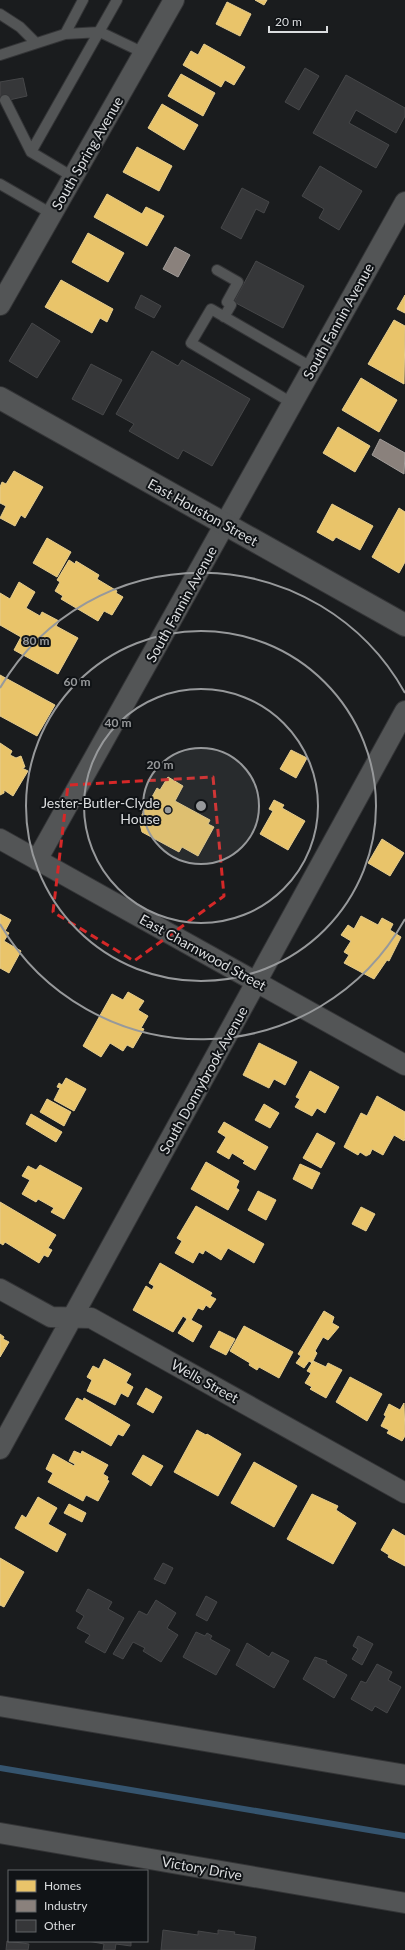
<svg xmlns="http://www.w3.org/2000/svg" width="405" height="1950" font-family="Lato,sans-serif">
<rect width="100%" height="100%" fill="#1a1c1e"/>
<path fill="#e9c46a" stroke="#e5cc8d" d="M255 0H267L264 5Z
M227 2 251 14 240 36 216 24Z
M204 44 245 67 234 85 225 80 221 87 183 65 191 51 198 55Z
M181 74 215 93 203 116 168 96Z
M162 104 198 125 184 150 148 128Z
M137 147 172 166 159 191 123 172Z
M107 194 142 214 146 207 164 216 147 246 94 217Z
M88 233 124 253 108 282 72 262Z
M61 280 113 309 107 322 100 318 92 333 45 307Z
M405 295V313L397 309Z
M394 320 405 326 404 384 368 364Z
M361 378 397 400 379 432 342 410Z
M338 427 370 446 355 472 323 453Z
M14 471 43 487 25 518 21 515 15 526 0 518 6 506 0 503V487L2 482 6 484Z
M332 504 373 526 360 550 336 537 333 541 317 532Z
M399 508 405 512V562L399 573 372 557Z
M47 538 71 552 57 577 33 563Z
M69 560 75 564 76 561 99 575 97 579 117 591 116 593 123 597 112 615 104 611 98 621 61 599 63 596 55 591 60 582 57 580Z
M19 582 35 592 26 608 40 616 42 612 59 621 56 626 78 638 58 674 14 650 21 637 0 625V593L10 599Z
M0 675 55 705 37 736 0 716Z
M0 743 12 751 10 755 16 758 21 756 25 767 22 768 28 771 13 796 4 790V793L0 795Z
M291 750 307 758 296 778 280 769Z
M168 777 183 786 175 801 210 820 208 824 214 827 198 856 182 847 179 852 142 832 139 820 157 788 160 790Z
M274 800 284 805 282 808 305 821 288 850 260 834 273 811 269 809Z
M382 839 404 853 390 876 368 863Z
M0 914 11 920 5 931 9 933 4 941 21 951 9 973 0 968Z
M361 916 378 925 382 918 393 924 390 930 401 937 389 961 387 960 374 979 344 963 349 955 344 952 351 941 341 935 348 925 354 929Z
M128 992 144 1001 138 1010 148 1016 141 1028 144 1029 133 1048 127 1045 123 1051 110 1043 101 1057 83 1046 112 994 123 1000Z
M259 1043 297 1062 285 1085 274 1079 269 1088 243 1075Z
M310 1071 339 1087 325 1113 317 1108 312 1116 295 1107 300 1099 296 1097Z
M66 1078 86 1089 74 1111 54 1100 60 1088 57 1087 59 1083 62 1085Z
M377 1096 405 1112V1138L404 1141 394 1135 383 1155 372 1149 370 1154 366 1156 360 1152 358 1155 344 1147 361 1113 367 1116Z
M47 1099 71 1112 64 1126 40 1112Z
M264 1104 279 1113 270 1128 255 1120Z
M31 1114 62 1132 56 1142 26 1124Z
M224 1122 268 1147 255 1170 243 1163 245 1161 232 1153 229 1159 217 1152 226 1137 218 1132Z
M317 1133 335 1143 321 1168 303 1158Z
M206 1162 239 1181 236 1188 239 1190 228 1210 191 1189Z
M300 1164 320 1173 312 1189 293 1179Z
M40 1165 82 1188 64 1219 51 1212 54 1208 38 1199 36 1202 22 1194 30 1180 22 1176 28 1166 36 1170Z
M258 1191 276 1200 266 1220 248 1210Z
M0 1202 56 1235 48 1248 52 1250 48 1257 44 1255 39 1263 5 1242 3 1245 0 1243Z
M196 1206 264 1244 254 1263 228 1248 221 1260 205 1250 203 1254 199 1252 193 1263 175 1253 182 1241 177 1238Z
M361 1207 375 1214 366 1231 352 1224Z
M160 1263 212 1293 210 1296 216 1299 210 1308 206 1305 203 1310 198 1308 191 1320 202 1326 193 1342 178 1333 187 1319 183 1316 173 1332 133 1310 146 1286 152 1290 154 1286 149 1283Z
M324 1311 334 1317 332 1323 339 1327 328 1340 323 1337 315 1351 317 1353 312 1363 309 1361 304 1368 296 1363 301 1356 298 1354Z
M244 1326 293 1352 279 1378 259 1367 257 1370 249 1365 250 1363 230 1351Z
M219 1331 235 1339 226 1355 210 1347Z
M0 1334 4 1337 3 1339 9 1342 0 1357Z
M104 1359 131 1374 126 1383 133 1387 128 1397 121 1393 115 1405 87 1391 92 1380 87 1377 93 1366 99 1369Z
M313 1361 326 1367 328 1363 342 1370 326 1398 310 1389 312 1387 305 1383 311 1373 307 1371Z
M350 1377 382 1394 367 1421 336 1402Z
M146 1388 162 1397 153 1413 137 1404Z
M77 1398 83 1401 84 1398 130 1425 123 1436 118 1434 111 1446 65 1419Z
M404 1403 405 1436 402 1441 387 1433 389 1430 381 1426 386 1416 384 1415 389 1404 400 1410Z
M197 1430 206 1435 207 1434 241 1454 218 1496 174 1472Z
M74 1451 81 1454 82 1451 108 1465 103 1474 108 1477 107 1480 109 1481 98 1501 86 1495 83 1501 48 1482 53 1473 46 1469 53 1454 74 1466 75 1464 69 1461Z
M143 1455 163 1466 151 1486 132 1474Z
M254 1462 297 1486 274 1527 231 1503Z
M312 1494 338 1506 336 1510 356 1523 333 1564 287 1539Z
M38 1497 57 1508 48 1524 66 1534 57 1552 15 1528 22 1515 26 1518Z
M69 1504 86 1513 82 1522 64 1513Z
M393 1529 405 1536V1566L388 1557 389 1555 381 1550Z
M0 1558 24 1572 4 1607 0 1605Z"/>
<path fill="#8a817c" stroke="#a29d9a" d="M175 247 190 255 178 277 163 269Z
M380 439 405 453 404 474 372 455Z"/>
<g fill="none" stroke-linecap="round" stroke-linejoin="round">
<path stroke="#35546e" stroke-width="6" d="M0 1768 405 1836"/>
</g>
<path fill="#363739" stroke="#464749" d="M305 68 319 76 299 110 285 102Z
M346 75 405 108V116L396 133 356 110 349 123 389 145 376 168 313 133Z
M23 78 27 96 0 102V82Z
M320 166 362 191 339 230 319 218 324 209 302 196Z
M242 188 269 202 264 213 256 209 241 239 221 228Z
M256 261 304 286 283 328 234 302Z
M141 295 161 306 154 318 135 308Z
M32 323 60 341 37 378 9 361Z
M152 351 178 366 182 360 250 399 212 466 183 450 178 459 129 431 134 424 116 414Z
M91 364 122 380 103 415 72 399Z
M163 1563 173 1568 165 1584 154 1579Z
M88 1589 112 1602 108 1609 124 1618 105 1653 85 1642 90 1635 77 1628 84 1616 76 1611Z
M206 1596 217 1602 207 1621 196 1615Z
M156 1600 176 1613 167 1628 178 1635 161 1662 143 1651 145 1648 133 1642 123 1659 113 1654 139 1611 147 1615Z
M196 1632 205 1636 207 1633 212 1636 210 1639 230 1650 216 1675 183 1657Z
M358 1636 373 1644 362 1665 352 1659 358 1649 353 1646Z
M247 1643 269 1657 272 1652 289 1661 274 1688 236 1665Z
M315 1657 327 1661 326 1663 347 1675 334 1698 303 1679Z
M377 1664 392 1672 388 1680 401 1687 387 1713 375 1706 372 1711 351 1699 361 1681 366 1683Z
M163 1930 198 1935V1931L218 1934V1930L235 1932 234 1934 256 1937 254 1950H161Z
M7 1941 29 1944 28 1950H6Z
M88 1941H131V1946L116 1944 115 1950H103L104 1944Z"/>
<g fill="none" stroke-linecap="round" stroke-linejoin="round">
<g stroke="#343537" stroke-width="12">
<path id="lane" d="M0 14 20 27 36 43
M65 34 83 0
M0 55 65 34 100 32 144 53
M5 100 31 152 73 177
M31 152 117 0
M0 184 52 214
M217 270 238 282 227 302 231 305 224 317
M292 403 191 343 211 309 313 368"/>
</g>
<g stroke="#343537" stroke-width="22">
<path id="street" d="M0 305 174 0
M0 839 405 1065
M37 860 405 202
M0 1289 51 1317 91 1318 405 1493
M0 1449 405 711
M0 1706 405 1775
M0 1833 405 1903"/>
</g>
<g stroke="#343537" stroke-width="24">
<path id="secondary" d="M0 398 405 625"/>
</g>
<use href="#lane" stroke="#535556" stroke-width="10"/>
<use href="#street" stroke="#535556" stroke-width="20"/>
<use href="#secondary" stroke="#535556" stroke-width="22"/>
</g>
<path fill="none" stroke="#d62828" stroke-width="3" stroke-dasharray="8 5" stroke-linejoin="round" d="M213 777 224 896 134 961 53 912 68 785Z"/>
<circle cx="201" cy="806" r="58" fill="#97999b" fill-opacity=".12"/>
<g fill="none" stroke="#97999b" stroke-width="2">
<circle cx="201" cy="806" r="58"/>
<circle cx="201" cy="806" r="117"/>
<circle cx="201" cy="806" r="175"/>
<path d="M405 919A233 233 0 0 1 0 924M0 688A233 233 0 0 1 405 693"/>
</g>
<circle fill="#97999b" stroke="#101316" stroke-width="1.5" cx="168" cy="810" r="4"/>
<g text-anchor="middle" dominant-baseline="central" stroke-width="4" stroke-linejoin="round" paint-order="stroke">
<g font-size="14" fill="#dbdddf" stroke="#101316">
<text transform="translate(87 153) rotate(-60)">South Spring Avenue</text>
<text transform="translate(338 321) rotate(-61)">South Fannin Avenue</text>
<text transform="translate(203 512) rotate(29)">East Houston Street</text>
<text transform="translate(181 604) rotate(-61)">South Fannin Avenue</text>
<text transform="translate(203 952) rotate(29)">East Charnwood Street</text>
<text transform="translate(203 1080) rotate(-61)">South Donnybrook Avenue</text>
<text transform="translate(205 1381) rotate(29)">Wells Street</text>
<text transform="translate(202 1868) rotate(10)">Victory Drive</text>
</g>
<g font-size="14" fill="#dbdddf" stroke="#101316" text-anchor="end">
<text x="160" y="802">Jester-Butler-Clyde<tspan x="160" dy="16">House</tspan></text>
</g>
</g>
<circle cx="201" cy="806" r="6" fill="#97999b" stroke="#101316" stroke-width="2"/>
<g font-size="12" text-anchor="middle" font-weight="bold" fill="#97999b" stroke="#101316" stroke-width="4" stroke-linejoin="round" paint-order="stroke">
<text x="36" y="645">80 m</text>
<text x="77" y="686">60 m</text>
<text x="118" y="727">40 m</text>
<text x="160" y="769">20 m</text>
</g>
<rect x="8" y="1870" width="140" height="72" fill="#101316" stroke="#616466"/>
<rect x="16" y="1880" width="20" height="12" fill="#e9c46a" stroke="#616466"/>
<text x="44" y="1890" font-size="12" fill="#dbdddf">Homes</text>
<rect x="16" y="1900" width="20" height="12" fill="#8a817c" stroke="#616466"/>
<text x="44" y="1910" font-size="12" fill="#dbdddf">Industry</text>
<rect x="16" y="1920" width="20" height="12" fill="#363739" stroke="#616466"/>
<text x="44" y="1930" font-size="12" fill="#dbdddf">Other</text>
<path d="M269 26v6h58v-6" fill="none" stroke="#dbdddf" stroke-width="2"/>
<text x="275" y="26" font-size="12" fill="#dbdddf" stroke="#101316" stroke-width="3" paint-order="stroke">20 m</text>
</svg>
